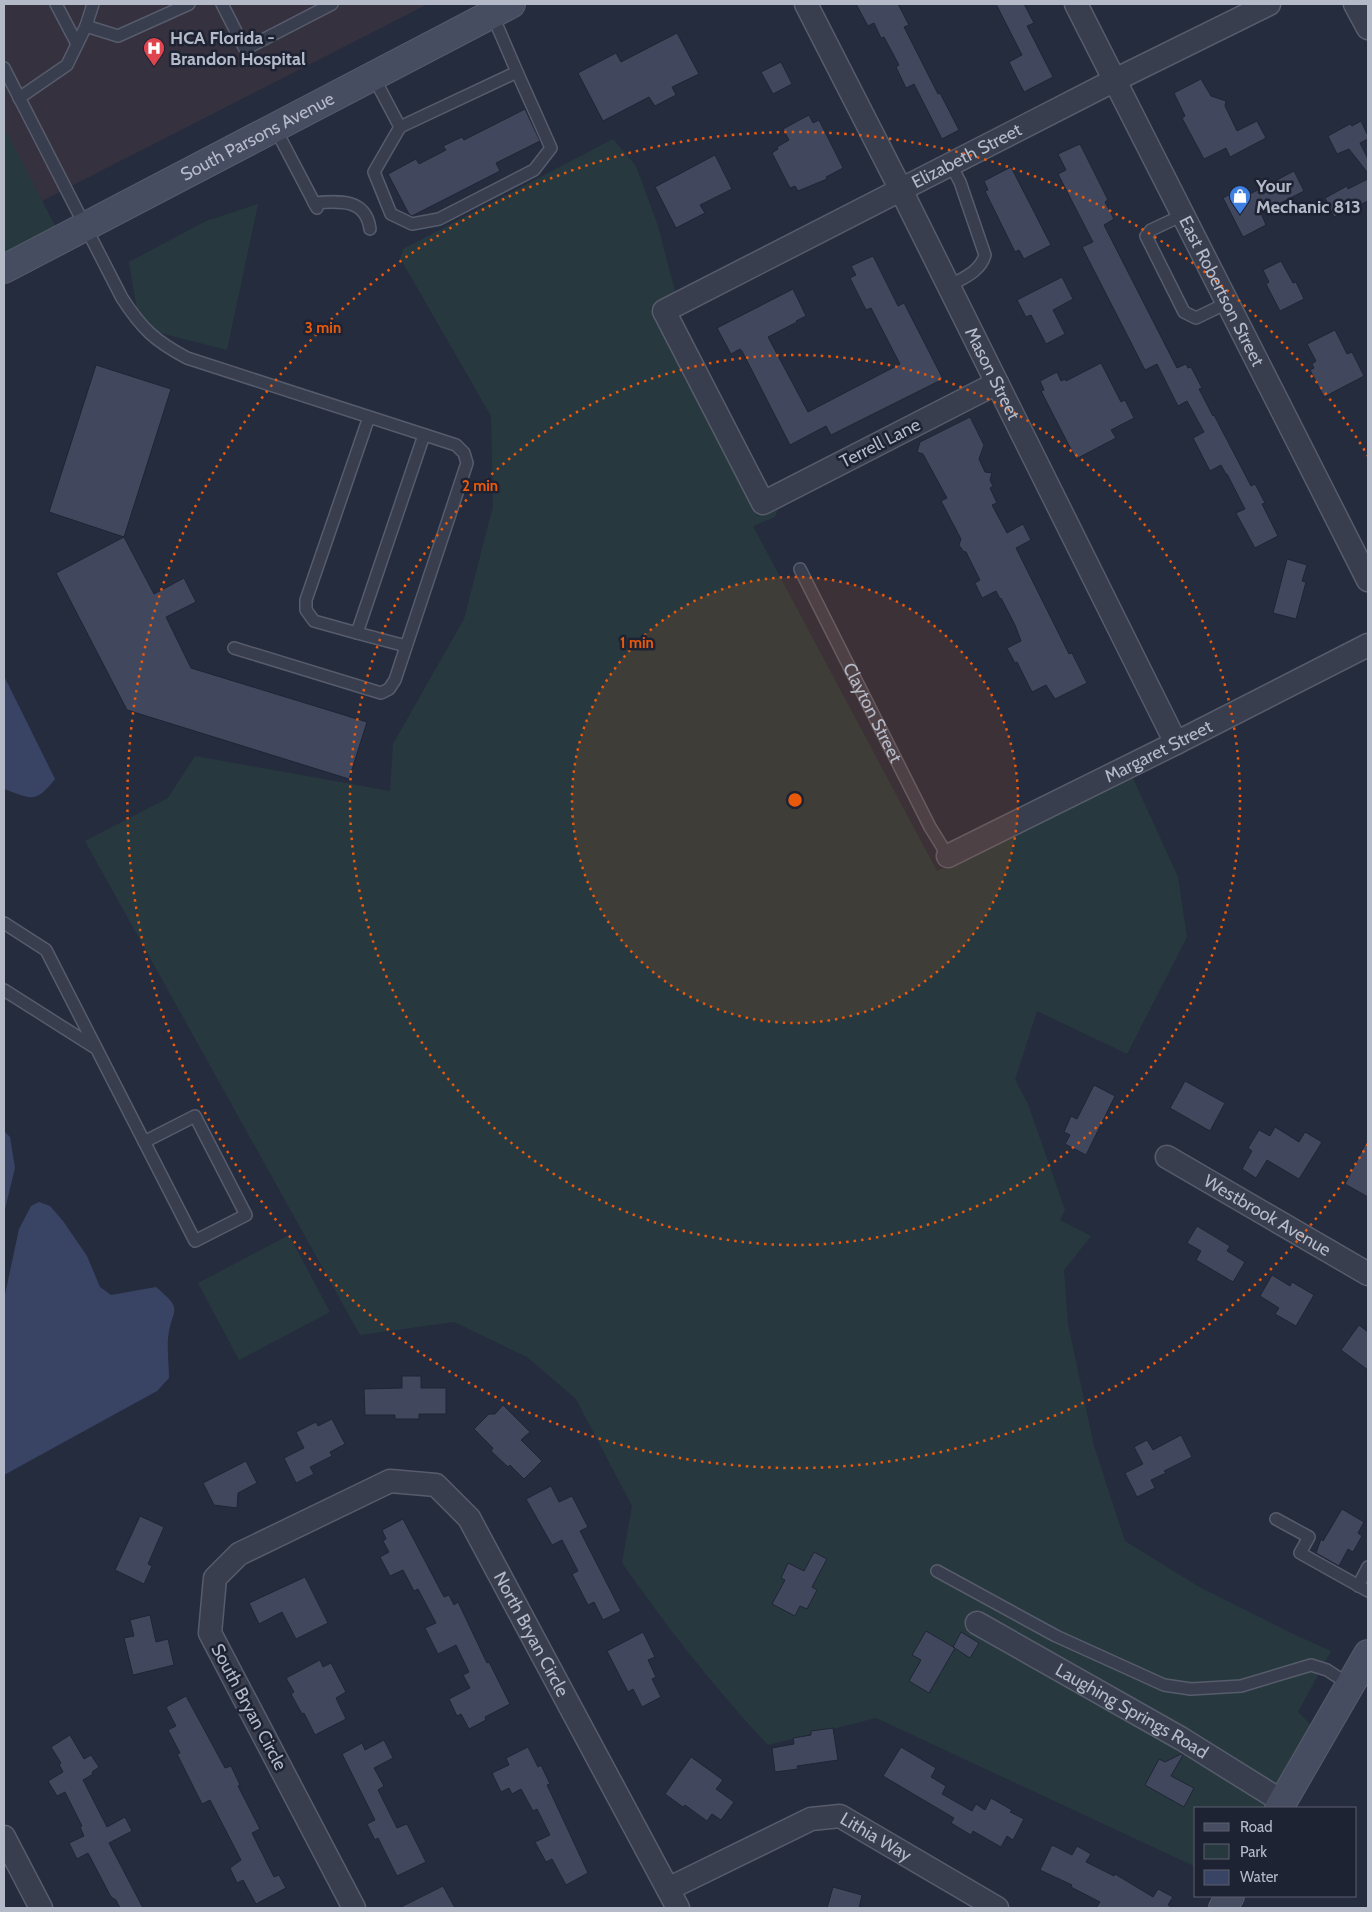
<svg xmlns="http://www.w3.org/2000/svg" width="1372" height="1912" font-family="Cabin,sans-serif">
<rect width="100%" height="100%" fill="#252c3e"/>
<path fill="#35313f" d="M4 4H428L42 201 4 129Z"/>
<path fill="#27393f" d="M4 129 8 135 62 239 4 269Z
M613 139 636 166 658 226 676 295 650 308 757 516 779 506 775 517 753 526 937 871 1132 776 1178 877 1187 937 1127 1054 1037 1011 1015 1080 1028 1104 1065 1210 1060 1220 1091 1236 1064 1270 1068 1324 1094 1446 1125 1541 1201 1588 1291 1633 1331 1651 1298 1712 1314 1728 1268 1808H1196V1867L876 1718 768 1745C715 1689 667 1627 622 1563L632 1506 576 1399 527 1357 454 1322 360 1335 85 841 168 798 195 756 390 791 393 744 464 619 493 506 491 416 400 258 403 249Z
M258 204 227 350 140 328 129 262 206 221Z
M289 1235 330 1312 239 1360 198 1283Z"/>
<path fill="#394465" d="M4 676 55 779C35 804 32 799 4 789Z
M4 1131 10 1137 15 1168 4 1213Z
M39 1202 50 1206 63 1221 87 1256 100 1287 111 1295 156 1287C185 1312 172 1306 168 1338 167 1351 169 1365 169 1378L157 1391 4 1475V1299L19 1229 31 1206Z"/>
<path fill="#41485e" stroke="#202535" d="M856 4H898L909 25 904 27 938 94 940 93 959 130 942 139 914 84 906 88 896 67 899 65 884 37 881 38 874 23 868 26Z
M996 4H1024L1034 23 1027 26 1053 77 1024 92 1009 62 1022 55Z
M677 33 699 74 672 87 676 95 655 106 649 97 603 121 578 73 616 53 621 62Z
M781 62 792 84 773 94 761 72Z
M1201 79 1211 96 1226 101 1225 106 1237 131 1257 121 1266 138 1230 157 1226 148 1204 159 1182 118 1185 116 1174 93Z
M525 109 540 141 496 163 500 171 412 216 409 214 388 174 416 159 419 164 446 150 443 146 462 137 464 140Z
M809 115 813 123 819 120 843 168 826 177 827 179 798 191 795 186 790 188 772 153 778 149 777 147 789 140 783 129Z
M1361 121 1368 136V139L1360 143 1368 159V171L1367 172 1349 149 1337 154 1328 136 1350 124 1352 126Z
M1080 144 1108 200 1105 202 1114 219 1104 225 1177 368 1186 364 1188 368 1191 367 1202 388 1199 389 1213 416 1214 415 1251 486 1255 484 1265 503 1262 504 1278 536 1255 548 1236 513 1245 509 1227 474H1226L1221 465 1210 471 1193 438 1204 432 1187 401 1178 406 1157 364 1145 370 1082 247 1093 242 1058 174 1066 170 1058 154Z
M715 155 732 189 700 205 705 213 676 228 655 187Z
M1011 167 1051 245 1024 259 1019 250 1015 252 985 191 988 190 984 181Z
M1294 171 1304 191 1261 213 1266 225 1243 237 1223 198 1244 187 1248 195Z
M1368 179V201L1334 217 1325 198 1347 186 1348 189Z
M873 256 898 306 904 303 943 379 831 435 826 426 790 445 742 351 740 349 731 354 717 328 793 289 806 316 796 321 797 322 768 337 808 412 900 364 871 308 866 310 850 278 856 275 851 266Z
M1281 261 1293 283 1296 282 1304 299 1280 311 1266 284 1269 282 1263 270Z
M1062 277 1073 299 1053 310 1065 334 1046 344 1031 315 1026 317 1017 300Z
M1335 330 1347 354 1352 352 1364 376 1324 397 1310 370 1314 368 1312 364 1316 361 1307 344Z
M1101 363 1121 402 1125 400 1134 418 1111 430 1116 438 1076 459 1041 391 1044 390 1040 381 1057 372 1061 381 1065 379 1066 381Z
M96 365 171 389 124 537 49 512Z
M970 417 984 445 979 459 985 472 992 473 990 480 993 486 990 488 997 503 992 505 1007 533 1023 524 1031 540 1016 548 1069 654 1072 653 1087 683 1055 699 1046 685 1032 692 1017 662 1015 663 1007 648 1021 641 1015 625 1001 598 1000 599 996 591 982 598 975 583 980 580 966 552 963 551 959 545 961 539 941 501 947 498 923 454 917 452 920 442Z
M124 537 154 594 184 578 196 602 166 617 191 668 367 722 349 779 127 710 56 573Z
M1287 559 1307 565 1302 581 1306 582 1296 619 1273 613Z
M1185 1081 1225 1103 1210 1131 1170 1108Z
M1094 1085 1115 1096 1086 1155 1065 1144 1070 1135 1064 1132 1071 1116 1077 1119Z
M1275 1127 1299 1142 1305 1132 1322 1142 1299 1179 1267 1160 1256 1178 1242 1169 1252 1151 1248 1148 1259 1130 1270 1136Z
M1368 1139V1197L1345 1184Z
M1197 1226 1230 1246 1227 1251 1245 1262 1233 1282 1196 1260 1201 1251 1187 1243Z
M1272 1275 1290 1286 1292 1282 1314 1295 1296 1326 1275 1314 1279 1308 1260 1296Z
M1359 1325 1368 1332V1370L1341 1350Z
M402 1376H421V1388H446V1414H419V1419H395V1415H365L364 1389 402 1388Z
M503 1405 530 1432 521 1440 542 1461 524 1479 510 1465 508 1467 491 1451 493 1448 474 1429 489 1414H495Z
M332 1419 345 1444 330 1452 332 1456 310 1467 314 1474 296 1483 284 1458 304 1448 296 1432 316 1422 318 1426Z
M1181 1435 1192 1457 1164 1471 1166 1473 1151 1480 1155 1488 1137 1497 1125 1473 1143 1464 1134 1447 1147 1440 1153 1450Z
M246 1461 257 1483 238 1493 237 1508 214 1505 203 1483Z
M551 1486 559 1502 572 1496 588 1527 580 1531 621 1611 603 1620 594 1602 588 1605 572 1574 578 1571 562 1540 552 1545 526 1499Z
M1342 1509 1364 1522 1358 1533 1362 1536 1353 1552 1348 1549 1339 1566 1316 1553 1321 1539 1323 1541Z
M140 1516 164 1527 148 1564 152 1566 144 1584 115 1570Z
M403 1519 444 1597 449 1595 454 1605 458 1602 487 1663 489 1662 510 1704 485 1717 486 1720 469 1729 461 1714 457 1716 449 1699 470 1688 463 1675 469 1672 456 1645 438 1654 425 1628 436 1623 418 1589 414 1591 403 1570 390 1576 380 1557 389 1552 383 1541 386 1539 382 1530Z
M814 1552 827 1559 812 1587 817 1590 807 1609 800 1606 795 1616 772 1604 785 1580 781 1578 788 1563 804 1571Z
M305 1577 328 1623 296 1639 282 1612 259 1624 249 1603Z
M150 1615 156 1642 168 1639 174 1665 133 1675 124 1638 134 1636 130 1620Z
M926 1631 955 1648 929 1693 909 1681 921 1660 912 1655Z
M643 1632 655 1657 648 1660 656 1677 652 1679 661 1697 642 1707 633 1689 628 1692 607 1651Z
M961 1632 979 1643 970 1658 953 1647Z
M320 1660 323 1667 331 1663 346 1692 336 1698 346 1719 315 1735 304 1713 302 1714 291 1694 294 1692 286 1678Z
M186 1696 225 1768 231 1766 240 1785 238 1786 260 1829 252 1833 274 1877 279 1875 286 1888 256 1904 243 1880 237 1883 230 1868 241 1860 210 1800 202 1804 177 1754 180 1753 168 1730 176 1726 166 1707Z
M833 1728 838 1760 797 1766 798 1769 775 1772 772 1748 794 1744 793 1738 811 1735V1731Z
M70 1735 84 1759 91 1755 99 1767 92 1772 93 1774 83 1780 107 1827 125 1817 132 1831 109 1843 143 1908H120L116 1900 111 1897 88 1853 77 1859 69 1843 84 1836 80 1827 82 1826 65 1792 57 1796 48 1781 63 1772 59 1764 61 1763 51 1747Z
M384 1740 393 1758 374 1768 384 1786 378 1790 397 1828 407 1824 426 1862 397 1876 378 1838 375 1840 367 1824 375 1820 342 1754 362 1743 365 1750Z
M528 1747 538 1767 541 1765 550 1784 547 1785 588 1873 566 1885 552 1859 546 1862 535 1842 550 1835 537 1809 533 1811 521 1789 512 1794 509 1788 501 1792 492 1773 509 1765 506 1758Z
M901 1747 936 1768 931 1777 946 1786 942 1794 972 1811 976 1804 985 1810 991 1798 1012 1810 1010 1812 1024 1819 1013 1840 1007 1836 1001 1847 973 1831 971 1835 951 1823 954 1818 883 1776Z
M1181 1754 1183 1755 1171 1776 1194 1788 1184 1807 1145 1785 1159 1759 1165 1762Z
M691 1757 723 1780 716 1789 734 1802 721 1820 712 1814 707 1821 685 1805 683 1807 665 1794Z
M1052 1845 1072 1855 1077 1846 1091 1854 1086 1862 1114 1876 1115 1874 1153 1897 1158 1889 1173 1897 1168 1905 1173 1908H1096L1100 1902 1071 1887 1072 1885 1040 1870Z
M443 1886 455 1908H399Z
M833 1887 862 1895 859 1908H827Z"/>
<g fill="none" stroke-linecap="round" stroke-linejoin="round">
<g stroke="#575c6c" stroke-width="14">
<g id="lane">
<path d="M56 4 77 44"/>
<path d="M222 4 245 49 332 4"/>
<path d="M86 26 118 36 189 4"/>
<path d="M4 68 122 298C142 329 155 341 187 358L456 445 464 453 467 463 395 680 389 689 381 693 234 648"/>
<path d="M373 76 400 127 517 72 492 14"/>
<path d="M19 98 67 65 86 26 93 4"/>
<path d="M400 127 374 172 391 214 412 224 439 219 534 170 551 148 517 72"/>
<path d="M275 128 317 208"/>
<path d="M314 203C338 201 366 198 370 229"/>
<path d="M1183 215 1151 230 1146 236 1184 312 1196 318 1227 303"/>
<path d="M949 286C963 278 980 272 985 255L960 182 951 165"/>
<path id="s1" d="M800 569 930 827 948 856"/>
<path d="M357 633 314 621 306 610V600L369 417"/>
<path d="M406 646 357 633 424 435"/>
<path d="M4 923 46 950 195 1241 246 1215 195 1116 144 1142"/>
<path d="M4 990 94 1047"/>
<path d="M1276 1519 1309 1537 1300 1553 1368 1591"/>
<path d="M937 1571 1056 1636 1164 1685 1191 1689 1241 1686 1311 1665 1327 1670 1350 1685"/>
<path d="M1358 1586 1368 1567"/>
</g>
</g>
<g stroke="#575c6c" stroke-width="25">
<g id="street">
<path id="s2" d="M806 4 901 190 1176 743"/>
<path id="s3" d="M1076 4 1368 580"/>
<path d="M1355 4 1368 28"/>
<path id="s4" d="M997 383 763 503 664 311 1115 80 1269 4"/>
<path id="s5" d="M948 856 1176 743 1368 645"/>
<path id="s6" d="M1167 1157 1368 1274"/>
<path id="s7" d="M977 1623 1182 1739 1283 1802"/>
<path d="M4 1837 41 1908"/>
<path id="s8" d="M668 1889 811 1819 840 1816 997 1908"/>
<path id="s9" d="M354 1908 210 1633 215 1578 239 1554 390 1481 436 1485 469 1518 678 1908"/>
</g>
</g>
<g stroke="#575c6c" stroke-width="30">
<g id="secondary">
<path id="s10" d="M4 269 511 4"/>
<path d="M1279 1808 1368 1654"/>
<path d="M1223 1908 1230 1896"/>
</g>
</g>
<use href="#lane" stroke="#393e4e" stroke-width="11"/>
<use href="#street" stroke="#393e4e" stroke-width="22"/>
<use href="#secondary" stroke="#474d61" stroke-width="28"/>
</g>
<circle cx="795" cy="800" r="223" fill="#e8590c" fill-opacity=".12"/>
<g fill="none" stroke="#e8590c" stroke-width="2.5" stroke-dasharray="2.5 5">
<circle cx="795" cy="800" r="223"/>
<circle cx="795" cy="800" r="445"/>
<path d="M1368 1144A668 668 0 1 1 1368 456"/>
</g>
<defs>
<g id="hospital-pin" transform="scale(1.125)"><path d="M0 17L-7.5 6A9.5 9.5 0 1 1 7.5 6Z" fill="#e0444e" stroke="#1e2333"/><path d="M-5-5h3v3.5h4V-5h3V5h-3V1.5h-4V5h-3Z" fill="#fff"/></g>
<g id="shop-pin" transform="scale(1.125)"><path d="M0 17L-7.5 6A9.5 9.5 0 1 1 7.5 6Z" fill="#3f7fe0" stroke="#1e2333"/><path d="M-5-2.5h2.3a2.7 3.5 0 0 1 5.4 0H5L5.5 6h-11ZM-1.5-2.5h3a1.5 2.3 0 0 0-3 0Z" fill="#fff"/></g>
</defs>
<g fill-rule="evenodd">
<use href="#hospital-pin" x="154" y="48"/>
<use href="#shop-pin" x="1240" y="196"/>
</g>
<g text-anchor="middle" dominant-baseline="central" stroke-width="5" stroke-linejoin="round" paint-order="stroke">
<g font-size="18" font-weight="bold" fill="#b5bac9" stroke="#1e2333" text-anchor="start">
<text x="170" y="38">HCA Florida -<tspan x="170" dy="21">Brandon Hospital</tspan></text>
<text x="1256" y="186">Your<tspan x="1256" dy="21">Mechanic 813</tspan></text>
</g>
<g font-size="18" fill="#b5bac9" stroke="#1e2333">
<text stroke="none"><textPath href="#s10" startOffset="286">South Parsons Avenue</textPath></text>
<text stroke="none"><textPath href="#s4" startOffset="819">Elizabeth Street</textPath></text>
<text stroke="none"><textPath href="#s3" startOffset="322">East Robertson Street</textPath></text>
<text stroke="none"><textPath href="#s2" startOffset="414">Mason Street</textPath></text>
<text transform="translate(880 443) rotate(-27)">Terrell Lane</text>
<text stroke="none"><textPath href="#s1" startOffset="161">Clayton Street</textPath></text>
<text stroke="none"><textPath href="#s5" startOffset="235">Margaret Street</textPath></text>
<text stroke="none"><textPath href="#s6" startOffset="116">Westbrook Avenue</textPath></text>
<text stroke="none"><textPath href="#s9" startOffset="792">North Bryan Circle</textPath></text>
<text transform="translate(249 1707) rotate(62)">South Bryan Circle</text>
<text stroke="none"><textPath href="#s7" startOffset="178">Laughing Springs Road</textPath></text>
<text stroke="none"><textPath href="#s8" startOffset="230">Lithia Way</textPath></text>
</g>
</g>
<circle cx="795" cy="800" r="8" fill="#e8590c" stroke="#1e2333" stroke-width="2.5"/>
<g font-size="15" text-anchor="middle" font-weight="bold" fill="#e8590c" stroke="#1e2333" stroke-width="5" stroke-linejoin="round" paint-order="stroke">
<text x="323" y="333">3 min</text>
<text x="480" y="491">2 min</text>
<text x="637" y="648">1 min</text>
</g>
<rect width="1372" height="1912" fill="none" stroke="#b5bac9" stroke-width="10"/>
<rect x="1194" y="1807" width="162" height="90" fill="#1e2333" stroke="#5a5f6f"/>
<rect x="1204" y="1823" width="25" height="8" fill="#474d61" stroke="#5a5f6f"/>
<text x="1240" y="1832" font-size="15" fill="#b5bac9">Road</text>
<rect x="1204" y="1844" width="25" height="15" fill="#27393f" stroke="#5a5f6f"/>
<text x="1240" y="1857" font-size="15" fill="#b5bac9">Park</text>
<rect x="1204" y="1870" width="25" height="15" fill="#394465" stroke="#5a5f6f"/>
<text x="1240" y="1882" font-size="15" fill="#b5bac9">Water</text>
</svg>
